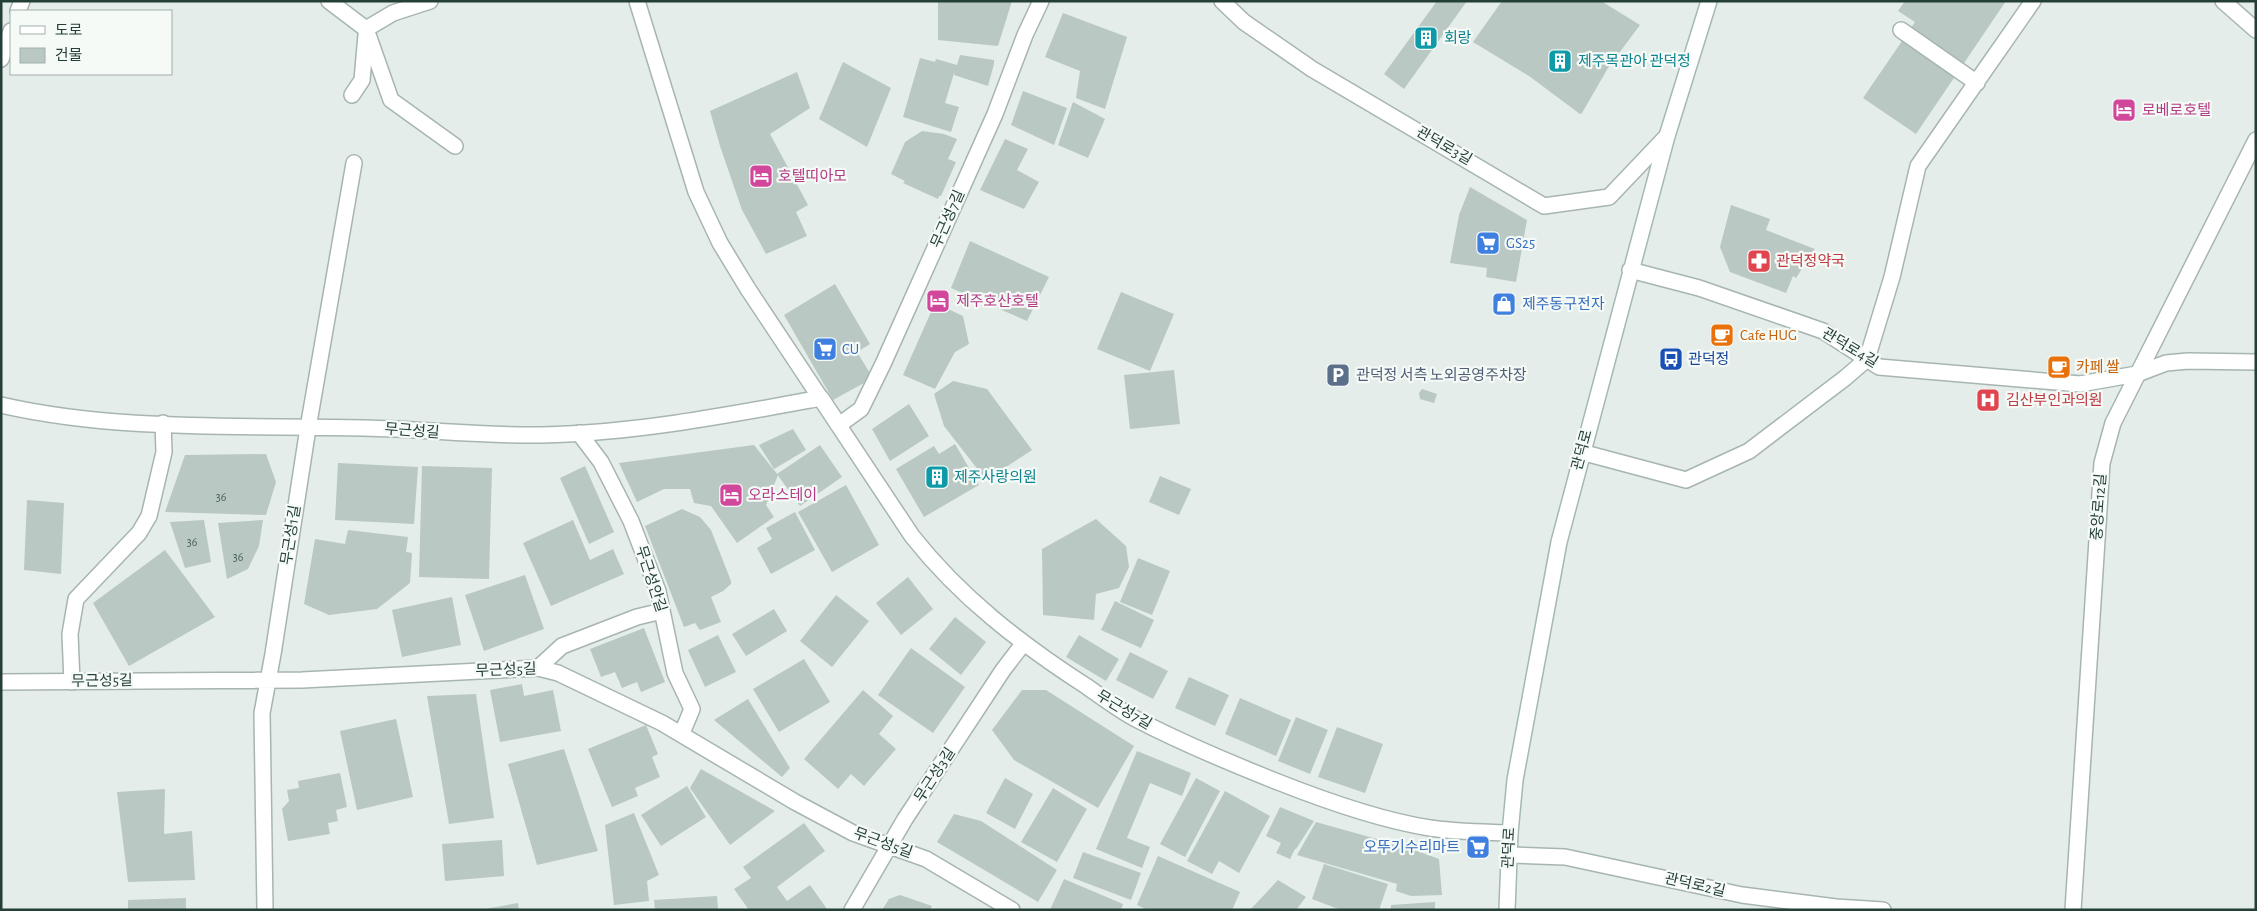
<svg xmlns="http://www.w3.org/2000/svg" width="2257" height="911" font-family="'Alegreya Sans','Noto Sans KR',sans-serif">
<rect width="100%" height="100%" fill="#e4ede9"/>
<path fill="#b9c8c2" d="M938 1H1012L998 46 938 40Z
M1437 1H1467L1404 89 1384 74Z
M1502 1H1601L1640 25 1608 68 1582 113 1580 114 1529 76 1473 42Z
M1905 1H2006L1916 134 1863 98 1915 22 1898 11Z
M1063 13 1127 37 1105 109 1076 98 1080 71 1045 57Z
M960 55 994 60V64L988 86 954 75 955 70 945 103 959 107 951 132 903 117 920 58 935 62 936 59 957 65Z
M843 62 891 88 867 147 819 119Z
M797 72 810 108 770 134 808 205 796 212 807 236 766 254 742 210 720 146 710 111Z
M1023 91 1067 108 1054 145 1011 125Z
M1073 102 1105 119 1088 158 1058 145Z
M922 131 944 134 957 139 948 159 956 162 941 196H939L938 199 903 183 905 181 891 174 905 142Z
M1005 139 1028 149 1017 170 1039 182 1024 209 980 190Z
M1470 187 1527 220 1516 282 1486 277 1487 268 1450 263 1459 215Z
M1731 205 1770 219 1766 230 1815 249 1796 278 1793 276 1786 293 1730 272 1720 247Z
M970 241 1049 277 1027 321 951 288Z
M835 284 870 344 857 352 873 378 833 400 784 315Z
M1121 292 1174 314 1150 371 1097 349Z
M935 303 963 316 969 344 955 352 935 389 903 375Z
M1174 370 1180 424 1130 429 1124 375Z
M953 381 987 389 1032 450 986 480 944 426 934 394Z
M1422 389 1437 394 1434 403 1420 399 1419 393Z
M909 404 929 436 890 461 872 429Z
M793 429 806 450 774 469 759 445Z
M955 444 979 485 924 517 896 469 934 446 939 454Z
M754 445 778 475 766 505 774 517 737 543 711 506 694 503 690 489H664L637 502 619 463Z
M820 445 842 477 800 506 777 474Z
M266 454 276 482 266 515 165 512 185 455Z
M338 463 418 467 414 524 335 520Z
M422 466 492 468 489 579 419 577Z
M585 466 614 532 589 544 560 478Z
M1160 476 1191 489 1179 515 1149 502Z
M846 485 879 545 832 572 798 512Z
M27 500 64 503 61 574 24 570Z
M682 509 700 517 711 530 731 581V584L723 591 711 597 721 622 700 630 695 623 684 627 645 526Z
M795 512 815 550 771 574 757 548 772 539 766 528Z
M1096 519 1126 546 1129 567 1119 588 1096 594 1094 620 1043 615 1042 549Z
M204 520 211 562 185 568 170 522Z
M263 520 259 546 248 569 227 579 218 523Z
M573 520 590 560 613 549 624 574 551 606 523 543Z
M348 530 408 537 406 552 412 553 410 583 377 609 329 615 304 604 315 539 345 544Z
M165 550 215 617 129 666 93 603Z
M1138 558 1170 571 1152 615 1120 602Z
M525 575 544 629 484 651 465 595Z
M908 577 933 609 901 635 876 603Z
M836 595 869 621 832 667 800 641Z
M452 597 461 645 402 657 392 610Z
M1115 601 1154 620 1141 648 1101 630Z
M774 609 787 631 746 656 732 634Z
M955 617 986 642 961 675 929 649Z
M644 628 665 682 641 692 637 682 622 688 615 672 601 677 590 649Z
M718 635 736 672 705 687 688 650Z
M1079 635 1119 659 1106 681 1066 657Z
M911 648 965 687 933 733 878 695Z
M1130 652 1168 671 1153 699 1116 680Z
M804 659 830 702 779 732 753 689Z
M1189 677 1229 695 1215 726 1175 708Z
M522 684 524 696 553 690 561 731 500 742 490 690Z
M863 690 893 716 879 734 896 749 864 786 851 774 838 789 804 759Z
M1022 690H1046L1134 746 1098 808 1014 760 992 730Z
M476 694 494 818 449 824 427 696Z
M1240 698 1291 720 1276 756 1225 734Z
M748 699 790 768 782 777 714 720Z
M1296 717 1328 730 1310 774 1278 761Z
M396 719 413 797 357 810 340 731Z
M646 725 658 754 652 757 660 777 635 788 638 796 612 807 588 749Z
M1337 727 1383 744 1365 793 1318 777Z
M564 749 598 851 537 865 508 764Z
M1137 751 1191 773 1182 796 1150 783 1127 838 1150 847 1142 868 1096 849Z
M701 769 775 811 730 845 690 788Z
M340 773 347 807 336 810 338 821 328 823 330 834 288 841 282 809 289 801 287 790 299 788 298 781Z
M1005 778 1033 794 1015 829 986 813Z
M1196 778 1220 791 1185 857 1160 844Z
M687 786 706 817 661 846 641 815Z
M1053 788 1087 809 1057 862 1021 842Z
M165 789 164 834 192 831 195 880 128 882 117 792Z
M1225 791 1270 816 1239 873 1219 861 1212 874 1187 861Z
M1280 807 1314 821 1296 849H1295L1290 859 1276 853 1281 843 1266 836Z
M634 813 659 875 647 881 649 901 614 905 605 825Z
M954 814 981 821 1057 870 1038 902 937 842Z
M1316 822 1409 848 1439 859 1442 895 1411 896 1396 891 1397 884 1297 855Z
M804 823 825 851 777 887 787 901 810 885 827 909 749 910 734 889 751 878 743 867Z
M502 840 504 876 445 881 442 844Z
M1083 852 1141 873 1131 900 1073 878Z
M1158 856 1240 892 1232 910H1148L1137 905Z
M1324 864 1388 884 1379 910H1341L1312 899Z
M1064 879 1123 904 1121 910H1050Z
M1278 880 1306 897 1296 910H1250Z
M900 895 932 906 930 910H882L889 899Z
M717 896 718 910H655L654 900Z
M186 898V910H128V900Z
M1435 902V910H1391V905Z
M518 903 519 910H485V909Z"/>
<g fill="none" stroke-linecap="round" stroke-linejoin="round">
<g stroke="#a7b5b0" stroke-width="18">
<path id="service" d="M366 29 391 100 455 146
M1901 30 1977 83
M352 95 362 80 366 35
M1630 270 1699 288 1823 331 1879 367 2080 384 2137 374 2166 363 2188 361 2256 362
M308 428 354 163
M579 433 601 462 631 521 658 591 675 673 692 709 682 733
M1581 452 1686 480 1749 451 1845 378 1867 359 1892 277 1918 166 2033 1
M538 668 562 646 637 617 662 611
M72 682 70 634 76 599 139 533 149 516 164 452 163 423"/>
</g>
<g stroke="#a7b5b0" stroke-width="18">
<path id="minor" d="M329 1 366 29 393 13 430 1
M637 1 696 192 720 243 748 289 912 536C960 597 1021 644 1086 686 1102 697 1119 710 1136 719 1182 743 1230 763 1278 782 1326 801 1379 820 1430 828 1456 832 1483 832 1510 833
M1222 1 1244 22 1312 69 1544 206 1609 197 1667 136
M2223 1 2256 30
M1 405C119 432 244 425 364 428 424 429 482 436 542 435 636 433 729 415 821 398L839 425 861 409 883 364 995 114 1025 35 1041 1
M1 682 302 680 538 668 558 673 662 723 795 802 853 833 926 859 1012 910
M1509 855 1565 857 1742 895 1836 907 1883 910
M265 910 262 713 273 654 308 428
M852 910 905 819 1003 670 1023 644
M2073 910 2102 463 2113 423 2256 140"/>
</g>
<g stroke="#a7b5b0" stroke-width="18">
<path id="tertiary" d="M18 11 22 1
M1 59 11 31"/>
</g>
<g stroke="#a3b9b1" stroke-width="18">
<path id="secondary" d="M1507 910 1510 833 1515 780 1559 542 1667 136 1709 1"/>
</g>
<use href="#service" stroke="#fff" stroke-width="15"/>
<use href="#minor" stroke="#fff" stroke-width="15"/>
<use href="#tertiary" stroke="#fff" stroke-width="15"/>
<use href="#secondary" stroke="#fff" stroke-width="15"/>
</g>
<defs>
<g id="building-square" transform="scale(1.25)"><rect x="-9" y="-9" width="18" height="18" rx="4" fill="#0f9aa8" stroke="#f5faf7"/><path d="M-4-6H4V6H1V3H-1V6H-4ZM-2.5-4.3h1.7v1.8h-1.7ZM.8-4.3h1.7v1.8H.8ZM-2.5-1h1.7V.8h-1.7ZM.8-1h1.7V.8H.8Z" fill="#fff"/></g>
<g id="hotel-square" transform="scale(1.25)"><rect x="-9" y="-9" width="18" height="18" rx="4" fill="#d1479c" stroke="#f5faf7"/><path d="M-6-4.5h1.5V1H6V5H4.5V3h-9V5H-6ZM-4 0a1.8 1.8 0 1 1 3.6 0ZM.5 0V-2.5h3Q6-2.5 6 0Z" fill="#fff"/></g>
<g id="supermarket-square" transform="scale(1.25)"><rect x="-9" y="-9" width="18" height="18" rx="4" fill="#3f7fe0" stroke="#f5faf7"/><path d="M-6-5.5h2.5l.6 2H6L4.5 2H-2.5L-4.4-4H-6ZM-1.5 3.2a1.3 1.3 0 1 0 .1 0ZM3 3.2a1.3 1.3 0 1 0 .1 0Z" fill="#fff"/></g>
<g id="pharmacy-square" transform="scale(1.25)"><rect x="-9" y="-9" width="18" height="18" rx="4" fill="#e0444e" stroke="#f5faf7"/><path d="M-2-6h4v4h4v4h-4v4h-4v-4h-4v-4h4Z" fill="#fff"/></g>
<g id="shop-square" transform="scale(1.25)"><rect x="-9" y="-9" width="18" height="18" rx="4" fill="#3f7fe0" stroke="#f5faf7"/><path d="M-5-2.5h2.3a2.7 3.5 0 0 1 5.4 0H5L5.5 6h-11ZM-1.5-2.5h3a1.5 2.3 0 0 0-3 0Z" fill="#fff"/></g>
<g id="cafe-square" transform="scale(1.25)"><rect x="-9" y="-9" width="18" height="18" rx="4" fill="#e8710a" stroke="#f5faf7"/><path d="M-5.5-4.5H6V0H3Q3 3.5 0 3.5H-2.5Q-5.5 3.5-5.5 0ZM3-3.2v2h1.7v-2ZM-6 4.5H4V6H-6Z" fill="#fff"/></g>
<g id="bus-square" transform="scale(1.25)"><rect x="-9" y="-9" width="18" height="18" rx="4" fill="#1a4fb4" stroke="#f5faf7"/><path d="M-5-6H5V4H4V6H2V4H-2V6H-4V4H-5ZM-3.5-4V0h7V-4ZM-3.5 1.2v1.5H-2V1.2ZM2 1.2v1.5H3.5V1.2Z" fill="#fff"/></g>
<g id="parking-square" transform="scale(1.25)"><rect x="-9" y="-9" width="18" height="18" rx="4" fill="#5c6f8a" stroke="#f5faf7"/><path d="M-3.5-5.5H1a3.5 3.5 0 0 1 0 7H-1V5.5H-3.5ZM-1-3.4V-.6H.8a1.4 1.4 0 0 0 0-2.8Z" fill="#fff"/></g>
<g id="hospital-square" transform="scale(1.25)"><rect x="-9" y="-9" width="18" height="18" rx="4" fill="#e0444e" stroke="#f5faf7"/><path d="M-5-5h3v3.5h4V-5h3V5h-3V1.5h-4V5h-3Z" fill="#fff"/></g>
</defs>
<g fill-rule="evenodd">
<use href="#building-square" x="1426" y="38"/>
<use href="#building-square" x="1560" y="61"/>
<use href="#hotel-square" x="2124" y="110"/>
<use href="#hotel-square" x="761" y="176"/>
<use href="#supermarket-square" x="1488" y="243"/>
<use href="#pharmacy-square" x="1759" y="261"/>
<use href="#hotel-square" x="938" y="301"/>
<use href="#shop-square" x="1504" y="304"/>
<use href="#cafe-square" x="1722" y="335"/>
<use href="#supermarket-square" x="825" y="349"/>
<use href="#bus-square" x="1671" y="359"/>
<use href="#cafe-square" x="2059" y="367"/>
<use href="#parking-square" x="1338" y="375"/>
<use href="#hospital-square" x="1988" y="400"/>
<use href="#building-square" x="937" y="477"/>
<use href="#hotel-square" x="731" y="495"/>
<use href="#supermarket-square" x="1478" y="847"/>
</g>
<g text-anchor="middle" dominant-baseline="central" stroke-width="4.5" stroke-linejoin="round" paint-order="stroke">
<g font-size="12" fill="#49615a">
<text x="221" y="497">36</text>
<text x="192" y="542">36</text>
<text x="238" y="557">36</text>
</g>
<g font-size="15" fill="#0d838f" stroke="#f5faf7" text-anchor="start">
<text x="1444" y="38">회랑</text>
<text x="1578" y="61">제주목관아 관덕정</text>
<text x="954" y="477">제주사랑의원</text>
</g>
<g font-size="15" fill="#b23c85" stroke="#f5faf7" text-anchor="start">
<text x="2142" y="110">로베로호텔</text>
<text x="778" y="176">호텔띠아모</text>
<text x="956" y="301">제주호산호텔</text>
<text x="748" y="495">오라스테이</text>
</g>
<g font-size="15" fill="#243f38" stroke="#f5faf7">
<text transform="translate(1444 146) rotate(30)">관덕로3길</text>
<text transform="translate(948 219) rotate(-66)">무근성7길</text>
<text transform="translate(1850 348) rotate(31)">관덕로4길</text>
<text transform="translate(412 431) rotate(4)">무근성길</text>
<text transform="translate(1582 450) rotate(-75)">관덕로</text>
<text transform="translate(2099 507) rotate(-86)">중앙로12길</text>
<text transform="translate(291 535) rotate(-81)">무근성1길</text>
<text transform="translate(651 579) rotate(72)">무근성안길</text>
<text transform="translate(506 670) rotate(-2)">무근성5길</text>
<text transform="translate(102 681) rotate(-1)">무근성5길</text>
<text transform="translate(1124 710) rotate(31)">무근성7길</text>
<text transform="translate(935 775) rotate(-57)">무근성3길</text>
<text transform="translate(883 843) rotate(20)">무근성5길</text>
<text transform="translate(1509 848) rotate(-87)">관덕로</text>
<text transform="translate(1695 885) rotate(13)">관덕로2길</text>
</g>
<g font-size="15" fill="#366cbe" stroke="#f5faf7" text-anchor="start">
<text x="1506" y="243">GS25</text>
<text x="1522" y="304">제주동구전자</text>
<text x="842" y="349">CU</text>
<text x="1460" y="847" text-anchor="end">오뚜기수리마트</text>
</g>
<g font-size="15" fill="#be3a42" stroke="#f5faf7" text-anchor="start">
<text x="1776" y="261">관덕정약국</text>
<text x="2006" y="400">김산부인과의원</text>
</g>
<g font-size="15" fill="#c56008" stroke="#f5faf7" text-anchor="start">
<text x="1740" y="335">Cafe HUG</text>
<text x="2076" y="367">카페 쌀</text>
</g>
<g font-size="15" fill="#164399" stroke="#f5faf7" text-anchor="start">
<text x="1688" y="359">관덕정</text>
</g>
<g font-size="15" fill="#4e5e75" stroke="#f5faf7" text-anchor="start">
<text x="1356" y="375">관덕정 서측 노외공영주차장</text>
</g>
</g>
<rect width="2257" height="911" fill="none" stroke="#243f38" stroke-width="5"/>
<rect x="10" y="10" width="162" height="65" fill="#f5faf7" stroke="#a1afab"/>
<rect x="20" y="26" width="25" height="8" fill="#ffffff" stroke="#a1afab"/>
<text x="55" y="35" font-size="15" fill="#243f38">도로</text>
<rect x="20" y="48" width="25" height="15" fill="#b9c8c2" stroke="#a1afab"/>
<text x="55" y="60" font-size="15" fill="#243f38">건물</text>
</svg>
